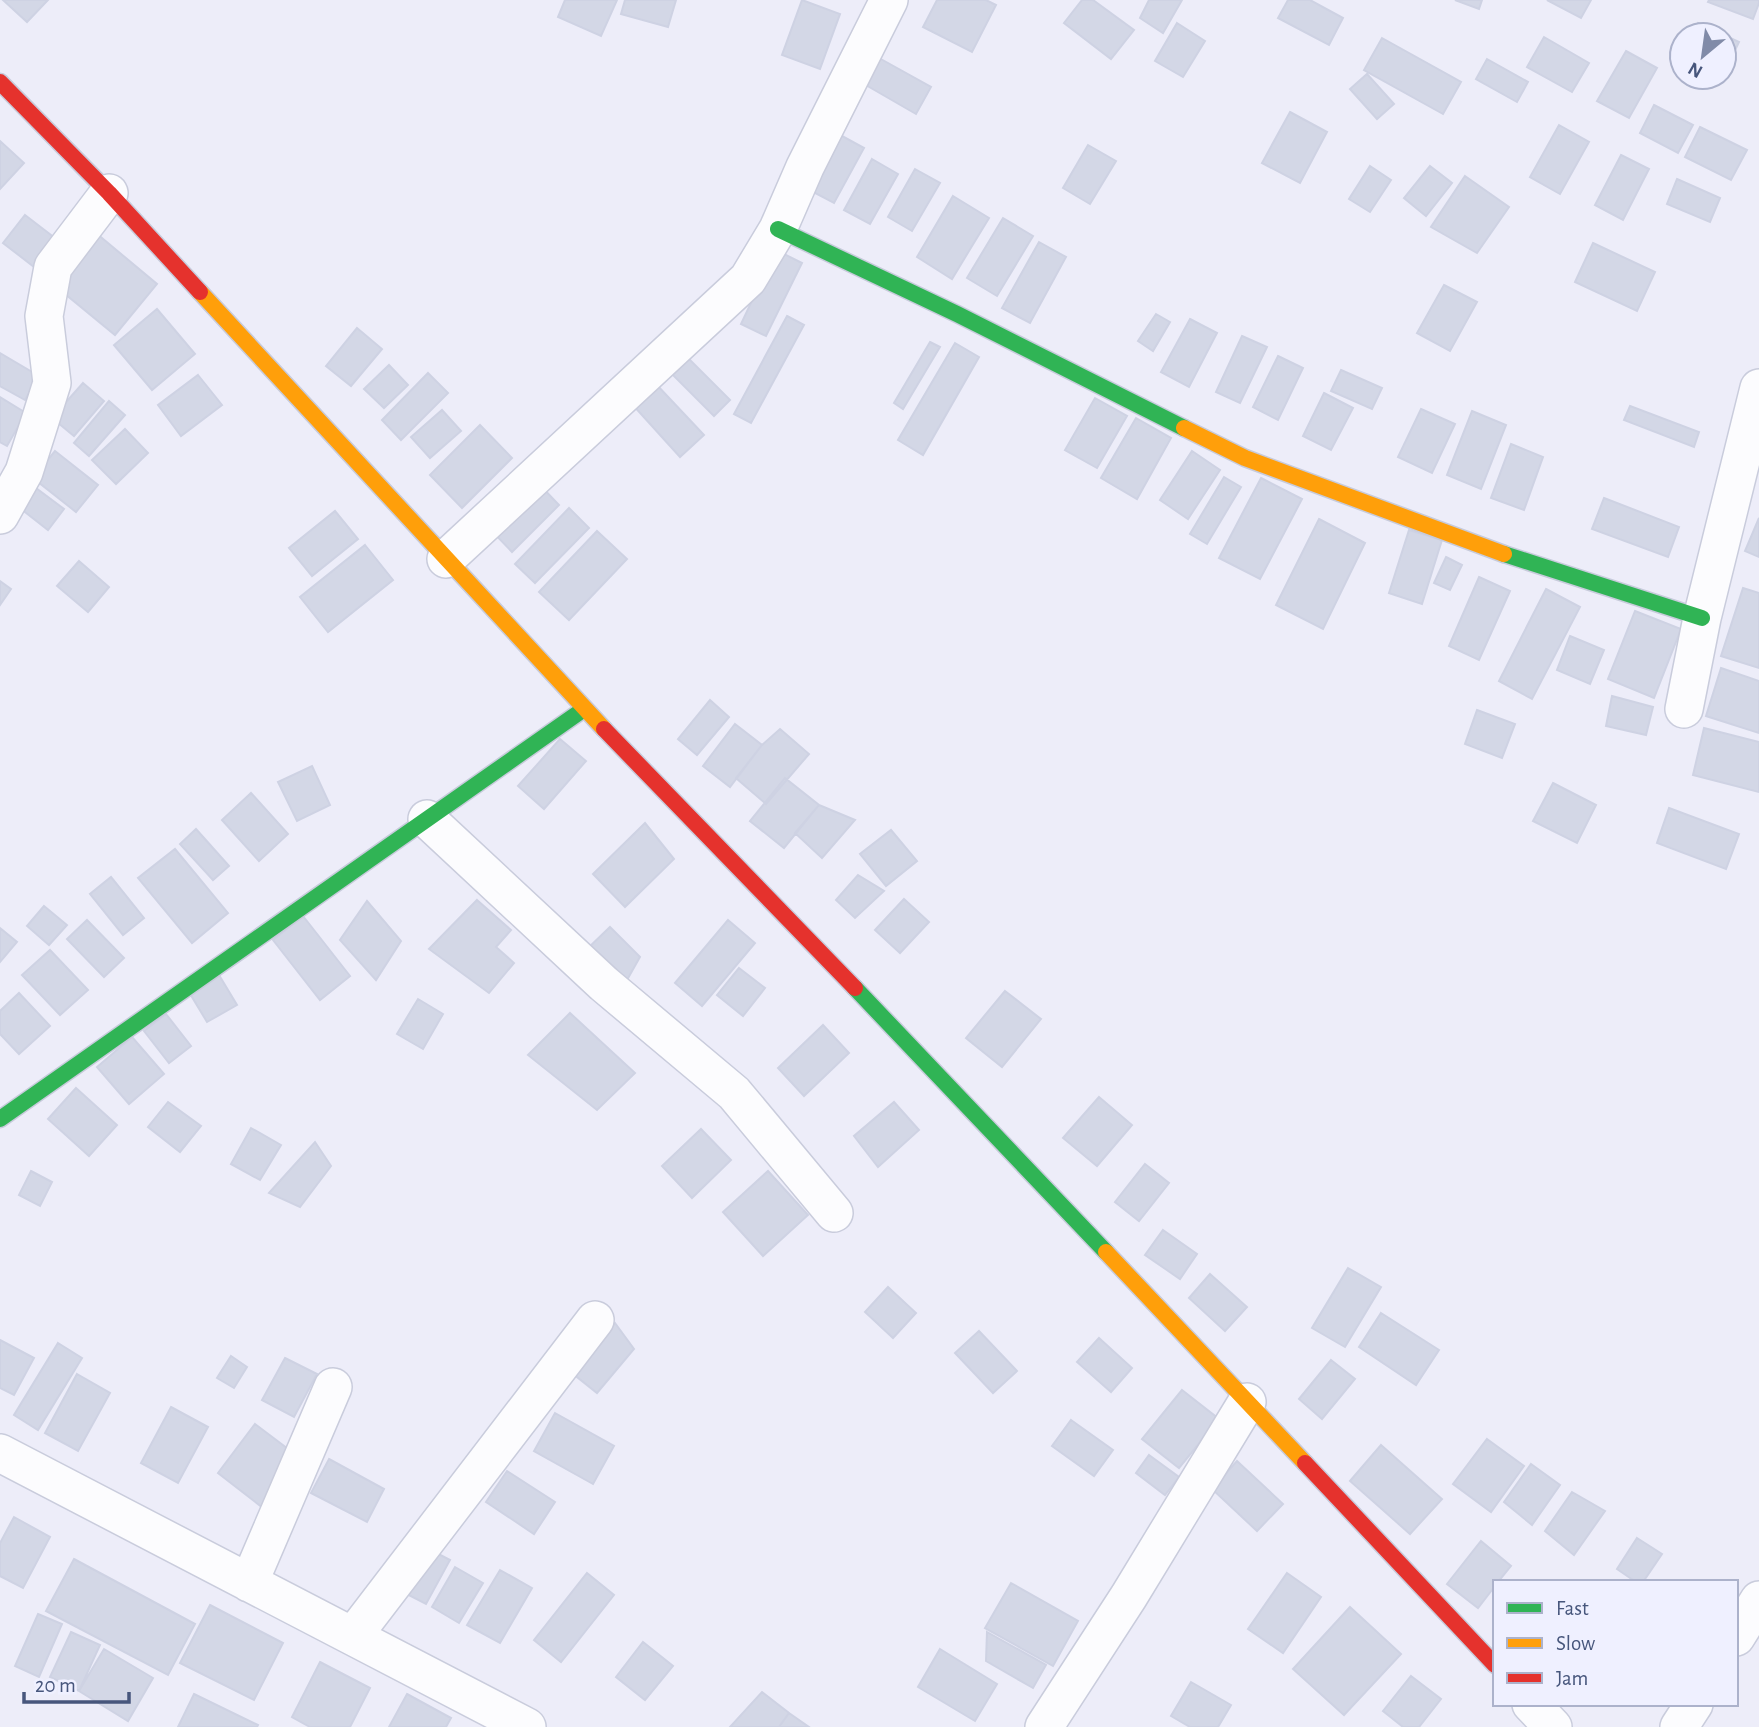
<svg xmlns="http://www.w3.org/2000/svg" width="1759" height="1727" font-family="'Alegreya Sans',sans-serif">
<rect width="100%" height="100%" fill="#ededf9"/>
<path fill="#d3d7e6" stroke="#ced2e3" stroke-width="2" d="M3 0H48L27 22Z
M565 0H617L601 36 558 17Z
M625 0H676L668 27 621 14Z
M802 0 840 14 820 69 782 55Z
M937 0H986L996 5 972 52 923 27Z
M1082 0H1093L1134 30 1111 59 1064 23Z
M1149 0H1182L1163 33 1140 18Z
M1288 0H1310L1343 18 1329 45 1278 18Z
M1455 0H1482L1479 9Z
M1547 0H1591L1581 18Z
M1709 0H1759V3L1753 19 1708 2Z
M1177 23 1205 41 1183 77 1155 61Z
M1698 23 1739 42 1726 69 1724 68V35H1692Z
M1544 37 1589 63 1572 92 1527 67Z
M1382 38 1461 82 1443 114 1364 70Z
M1626 51 1657 68 1629 118 1597 101Z
M879 58 931 87 916 114 864 84Z
M1487 59 1528 82 1517 102 1476 79Z
M1367 74 1394 104 1377 119 1350 89Z
M1654 105 1693 125 1678 153 1640 133Z
M1290 112 1327 132 1300 183 1262 163Z
M1559 125 1589 142 1560 194 1530 177Z
M1700 127 1747 150 1731 180 1685 157Z
M831 130 864 148 834 203 800 185Z
M0 141 24 163 0 189Z
M1088 145 1116 161 1090 204 1063 188Z
M1621 155 1649 169 1623 220 1595 205Z
M872 159 898 174 870 224 844 210Z
M1370 166 1391 180 1370 212 1349 199Z
M1430 166 1452 183 1426 216 1404 198Z
M915 169 940 183 912 231 888 217Z
M1465 176 1509 207 1477 253 1431 227Z
M1677 179 1720 198 1710 222 1667 204Z
M953 196 989 218 952 279 917 257Z
M25 215 60 242 38 270 3 243Z
M1003 218 1033 236 997 296 967 278Z
M96 233 157 284 115 335 53 284Z
M1039 242 1066 257 1030 323 1002 308Z
M1593 243 1655 272 1637 311 1575 282Z
M776 250 802 263 766 336 741 324Z
M1444 285 1477 302 1450 351 1417 333Z
M157 309 195 354 152 390 114 345Z
M1156 314 1170 322 1153 351 1138 341Z
M787 316 804 325 751 423 734 414Z
M1190 319 1217 333 1189 387 1161 372Z
M357 328 382 349 351 386 326 366Z
M1242 336 1267 347 1240 403 1216 392Z
M930 342 940 347 903 409 894 403Z
M955 343 979 357 923 455 898 440Z
M0 353 39 376 25 400 0 386Z
M1278 356 1303 368 1278 420 1253 407Z
M688 358 730 400 714 416 672 374Z
M389 365 408 385 384 408 364 389Z
M1341 370 1382 388 1372 409 1331 391Z
M428 373 448 393 401 440 382 420Z
M198 375 222 405 181 436 158 405Z
M83 383 104 401 74 436 52 418Z
M655 383 704 435 680 457 632 404Z
M1324 393 1353 408 1331 450 1303 436Z
M0 397 26 413 7 446 0 442Z
M1095 398 1127 416 1097 468 1065 450Z
M109 401 125 415 89 456 74 443Z
M1630 406 1699 432 1694 447 1624 420Z
M1421 409 1455 424 1432 473 1398 457Z
M442 410 461 431 430 458 411 437Z
M1472 411 1506 425 1481 489 1447 475Z
M1136 418 1171 438 1137 499 1101 478Z
M480 425 512 458 462 508 430 475Z
M125 429 148 453 116 484 92 460Z
M1511 444 1543 457 1524 510 1491 498Z
M55 451 98 485 76 512 33 478Z
M1192 451 1220 470 1188 519 1160 500Z
M1224 477 1241 487 1207 544 1190 534Z
M1261 478 1302 499 1260 579 1219 558Z
M537 482 559 505 512 552 490 529Z
M32 485 64 509 48 530 16 505Z
M1604 498 1679 527 1668 557 1592 529Z
M569 508 589 528 535 583 515 564Z
M335 511 358 539 312 576 289 548Z
M1759 518V557L1745 551Z
M1319 519 1365 543 1323 629 1276 605Z
M1409 530 1442 540 1422 604 1389 593Z
M597 531 627 559 569 620 539 592Z
M365 545 393 580 328 632 300 597Z
M1446 557 1462 565 1450 590 1434 583Z
M79 561 109 587 88 612 57 586Z
M1479 577 1510 591 1479 660 1449 646Z
M0 581 11 589 0 605Z
M1743 588 1759 593V668L1721 656Z
M1546 589 1580 607 1532 699 1499 681Z
M1635 611 1681 629 1654 698 1608 679Z
M1570 636 1604 650 1590 684 1557 670Z
M1721 668 1759 681V733L1706 716Z
M1612 696 1653 707 1646 735 1606 726Z
M710 700 729 717 697 755 678 739Z
M1477 710 1515 724 1502 758 1465 744Z
M735 724 762 745 730 787 703 766Z
M1704 728 1759 742V792L1693 775Z
M780 729 809 754 766 804 736 778 762 745Z
M560 739 586 761 544 809 518 786Z
M312 766 330 805 297 821 278 782Z
M785 778 819 805 784 848 750 821Z
M1553 783 1596 805 1577 843 1533 821Z
M251 793 288 834 259 861 222 820Z
M819 805 855 820 822 858 795 833Z
M1669 808 1739 834 1726 869 1657 843Z
M645 823 674 859 625 907 593 874Z
M196 829 229 866 213 880 180 844Z
M891 830 917 861 886 886 860 854Z
M175 849 228 913 192 943 138 878Z
M858 875 884 891 855 918 836 900Z
M111 877 144 918 123 935 90 894Z
M904 899 929 922 900 953 875 930Z
M477 900 511 930 496 947 514 963 489 993 429 949Z
M367 901 401 941 376 980 340 940Z
M44 906 67 925 49 945 27 926Z
M303 916 350 976 320 1000 273 940Z
M87 920 124 958 104 977 67 939Z
M728 920 755 943 702 1006 675 983Z
M610 927 640 957 623 987 586 950Z
M0 928 17 942 0 962Z
M50 950 88 990 60 1015 22 975Z
M739 968 765 988 743 1016 717 995Z
M219 975 237 1005 207 1022 189 992Z
M1005 991 1041 1019 1002 1067 966 1038Z
M19 993 50 1026 19 1054 0 1034V1011Z
M418 999 443 1014 423 1049 397 1034Z
M570 1013 635 1073 597 1110 528 1055Z
M166 1014 191 1046 169 1063 144 1031Z
M823 1025 849 1053 804 1096 778 1068Z
M132 1037 164 1074 129 1104 97 1067Z
M76 1088 117 1125 89 1156 48 1119Z
M1099 1097 1132 1125 1097 1166 1063 1138Z
M168 1102 201 1126 180 1152 148 1127Z
M894 1102 919 1130 878 1167 854 1136Z
M251 1128 281 1145 260 1180 231 1164Z
M701 1129 731 1160 692 1198 662 1166Z
M315 1142 331 1166 300 1207 269 1193Z
M1145 1164 1169 1183 1139 1221 1115 1202Z
M31 1171 52 1182 40 1206 19 1195Z
M768 1171 808 1215 763 1256 723 1212Z
M1163 1230 1197 1254 1180 1279 1145 1255Z
M1348 1268 1381 1287 1345 1347 1312 1328Z
M1210 1274 1247 1307 1225 1331 1189 1298Z
M888 1287 916 1313 893 1338 865 1312Z
M1381 1313 1439 1350 1416 1385 1359 1347Z
M615 1323 634 1349 597 1393 572 1373Z
M979 1331 1017 1371 993 1393 955 1353Z
M1099 1338 1132 1368 1111 1392 1077 1362Z
M0 1340 34 1358 14 1395 0 1388Z
M58 1343 82 1358 38 1430 14 1415Z
M231 1356 247 1367 234 1388 217 1378Z
M285 1358 317 1374 294 1417 262 1400Z
M1331 1360 1355 1379 1322 1419 1299 1399Z
M77 1374 110 1393 78 1451 45 1433Z
M1182 1390 1219 1419 1179 1468 1142 1439Z
M171 1407 208 1427 178 1483 141 1463Z
M555 1413 614 1446 593 1484 534 1451Z
M1071 1420 1113 1450 1094 1476 1052 1446Z
M255 1424 300 1458 263 1508 218 1473Z
M1487 1439 1524 1466 1491 1512 1453 1484Z
M1381 1445 1442 1499 1410 1534 1350 1481Z
M1149 1455 1179 1477 1165 1495 1136 1473Z
M329 1459 384 1489 367 1522 311 1493Z
M1237 1461 1283 1504 1257 1531 1212 1489Z
M1531 1464 1560 1485 1532 1525 1504 1502Z
M507 1471 555 1502 534 1534 486 1502Z
M1572 1492 1605 1511 1574 1555 1545 1531Z
M14 1517 50 1537 23 1588 0 1576V1543Z
M1637 1538 1662 1554 1643 1582H1636L1617 1569Z
M1481 1541 1511 1566 1498 1582H1495V1586L1478 1608 1447 1584Z
M425 1547 450 1560 426 1604 401 1591Z
M74 1559 195 1624 168 1675 46 1611Z
M455 1567 483 1583 459 1623 432 1607Z
M500 1570 532 1588 500 1643 467 1625Z
M587 1573 614 1595 561 1662 534 1640Z
M1287 1573 1321 1597 1283 1653 1248 1629Z
M1011 1583 1078 1621 1053 1666 985 1628Z
M210 1605 283 1643 254 1700 180 1663Z
M1350 1607 1401 1654 1344 1715 1293 1669Z
M38 1614 62 1624 39 1677 15 1666Z
M71 1632 100 1645 79 1691 50 1677Z
M987 1632 1046 1665 1033 1688 986 1661Z
M643 1642 673 1666 645 1700 616 1677Z
M104 1649 153 1678 128 1721 79 1691Z
M940 1649 997 1684 975 1721 918 1687Z
M320 1662 370 1688 350 1727H310L292 1717Z
M1411 1676 1441 1699 1419 1727H1403L1383 1711Z
M1191 1682 1231 1705 1218 1727H1190L1171 1716Z
M762 1692 789 1713 779 1727H730Z
M194 1694 258 1725 257 1727H178Z
M407 1694 451 1718 446 1727H389Z
M789 1713 809 1727H779Z"/>
<g fill="none" stroke-linecap="round" stroke-linejoin="round">
<g stroke="#c9ccdc" stroke-width="40">
<path id="street" d="M0 515 24 472 52 383 44 316 53 267 109 193
M446 559 748 279 778 229 805 167 889 0
M1684 709 1702 618 1759 388
M427 819 604 984 734 1093 834 1213
M0 1453 527 1727
M249 1583 333 1387
M353 1636 595 1320
M1736 1637 1759 1600
M1531 1704 1553 1727
M1044 1727 1129 1596 1247 1402
M1679 1727 1694 1704"/>
</g>
<g stroke="#c7cbdb" stroke-width="19">
<path id="fast" d="M778 229 957 314 1184 428
M1504 554 1702 618
M855 988 1106 1252
M0 1119 584 709"/>
</g>
<g stroke="#c7cbdb" stroke-width="19">
<path id="slow" d="M200 292 604 729
M1184 428 1245 458 1504 554
M1106 1252 1305 1463"/>
</g>
<g stroke="#c7cbdb" stroke-width="19">
<path id="jam" d="M0 82 109 193 200 292
M604 729 855 988
M1305 1463 1495 1665"/>
</g>
<use href="#street" stroke="#fcfcfe" stroke-width="37"/>
<use href="#fast" stroke="#30b455" stroke-width="16"/>
<use href="#slow" stroke="#ff9f0a" stroke-width="16"/>
<use href="#jam" stroke="#e5322d" stroke-width="16"/>
</g>
<rect x="1493" y="1580" width="245" height="126" fill="#eff0ff" stroke="#acb2cb" stroke-width="2"/>
<rect x="1507" y="1603" width="35" height="10" fill="#30b455" stroke="#acb2cb" stroke-width="2"/>
<text x="1556" y="1615" font-size="21" fill="#47567c">Fast</text>
<rect x="1507" y="1638" width="35" height="10" fill="#ff9f0a" stroke="#acb2cb" stroke-width="2"/>
<text x="1556" y="1650" font-size="21" fill="#47567c">Slow</text>
<rect x="1507" y="1673" width="35" height="10" fill="#e5322d" stroke="#acb2cb" stroke-width="2"/>
<text x="1556" y="1685" font-size="21" fill="#47567c">Jam</text>
<g transform="translate(1703 56) rotate(209)"><circle r="33" fill="#eff0ff" stroke="#acb2cb" stroke-width="2"/>
<path d="M0-5L12 26L0 18L-12 26Z" fill="#818ba8"/>
<text y="-10" font-size="19" font-weight="bold" text-anchor="middle" fill="#47567c">N</text>
</g>
<path d="M24 1692v10h105v-10" fill="none" stroke="#47567c" stroke-width="3.5"/>
<text x="35" y="1692" font-size="21" fill="#47567c" stroke="#eff0ff" stroke-width="5" paint-order="stroke">20 m</text>
</svg>
